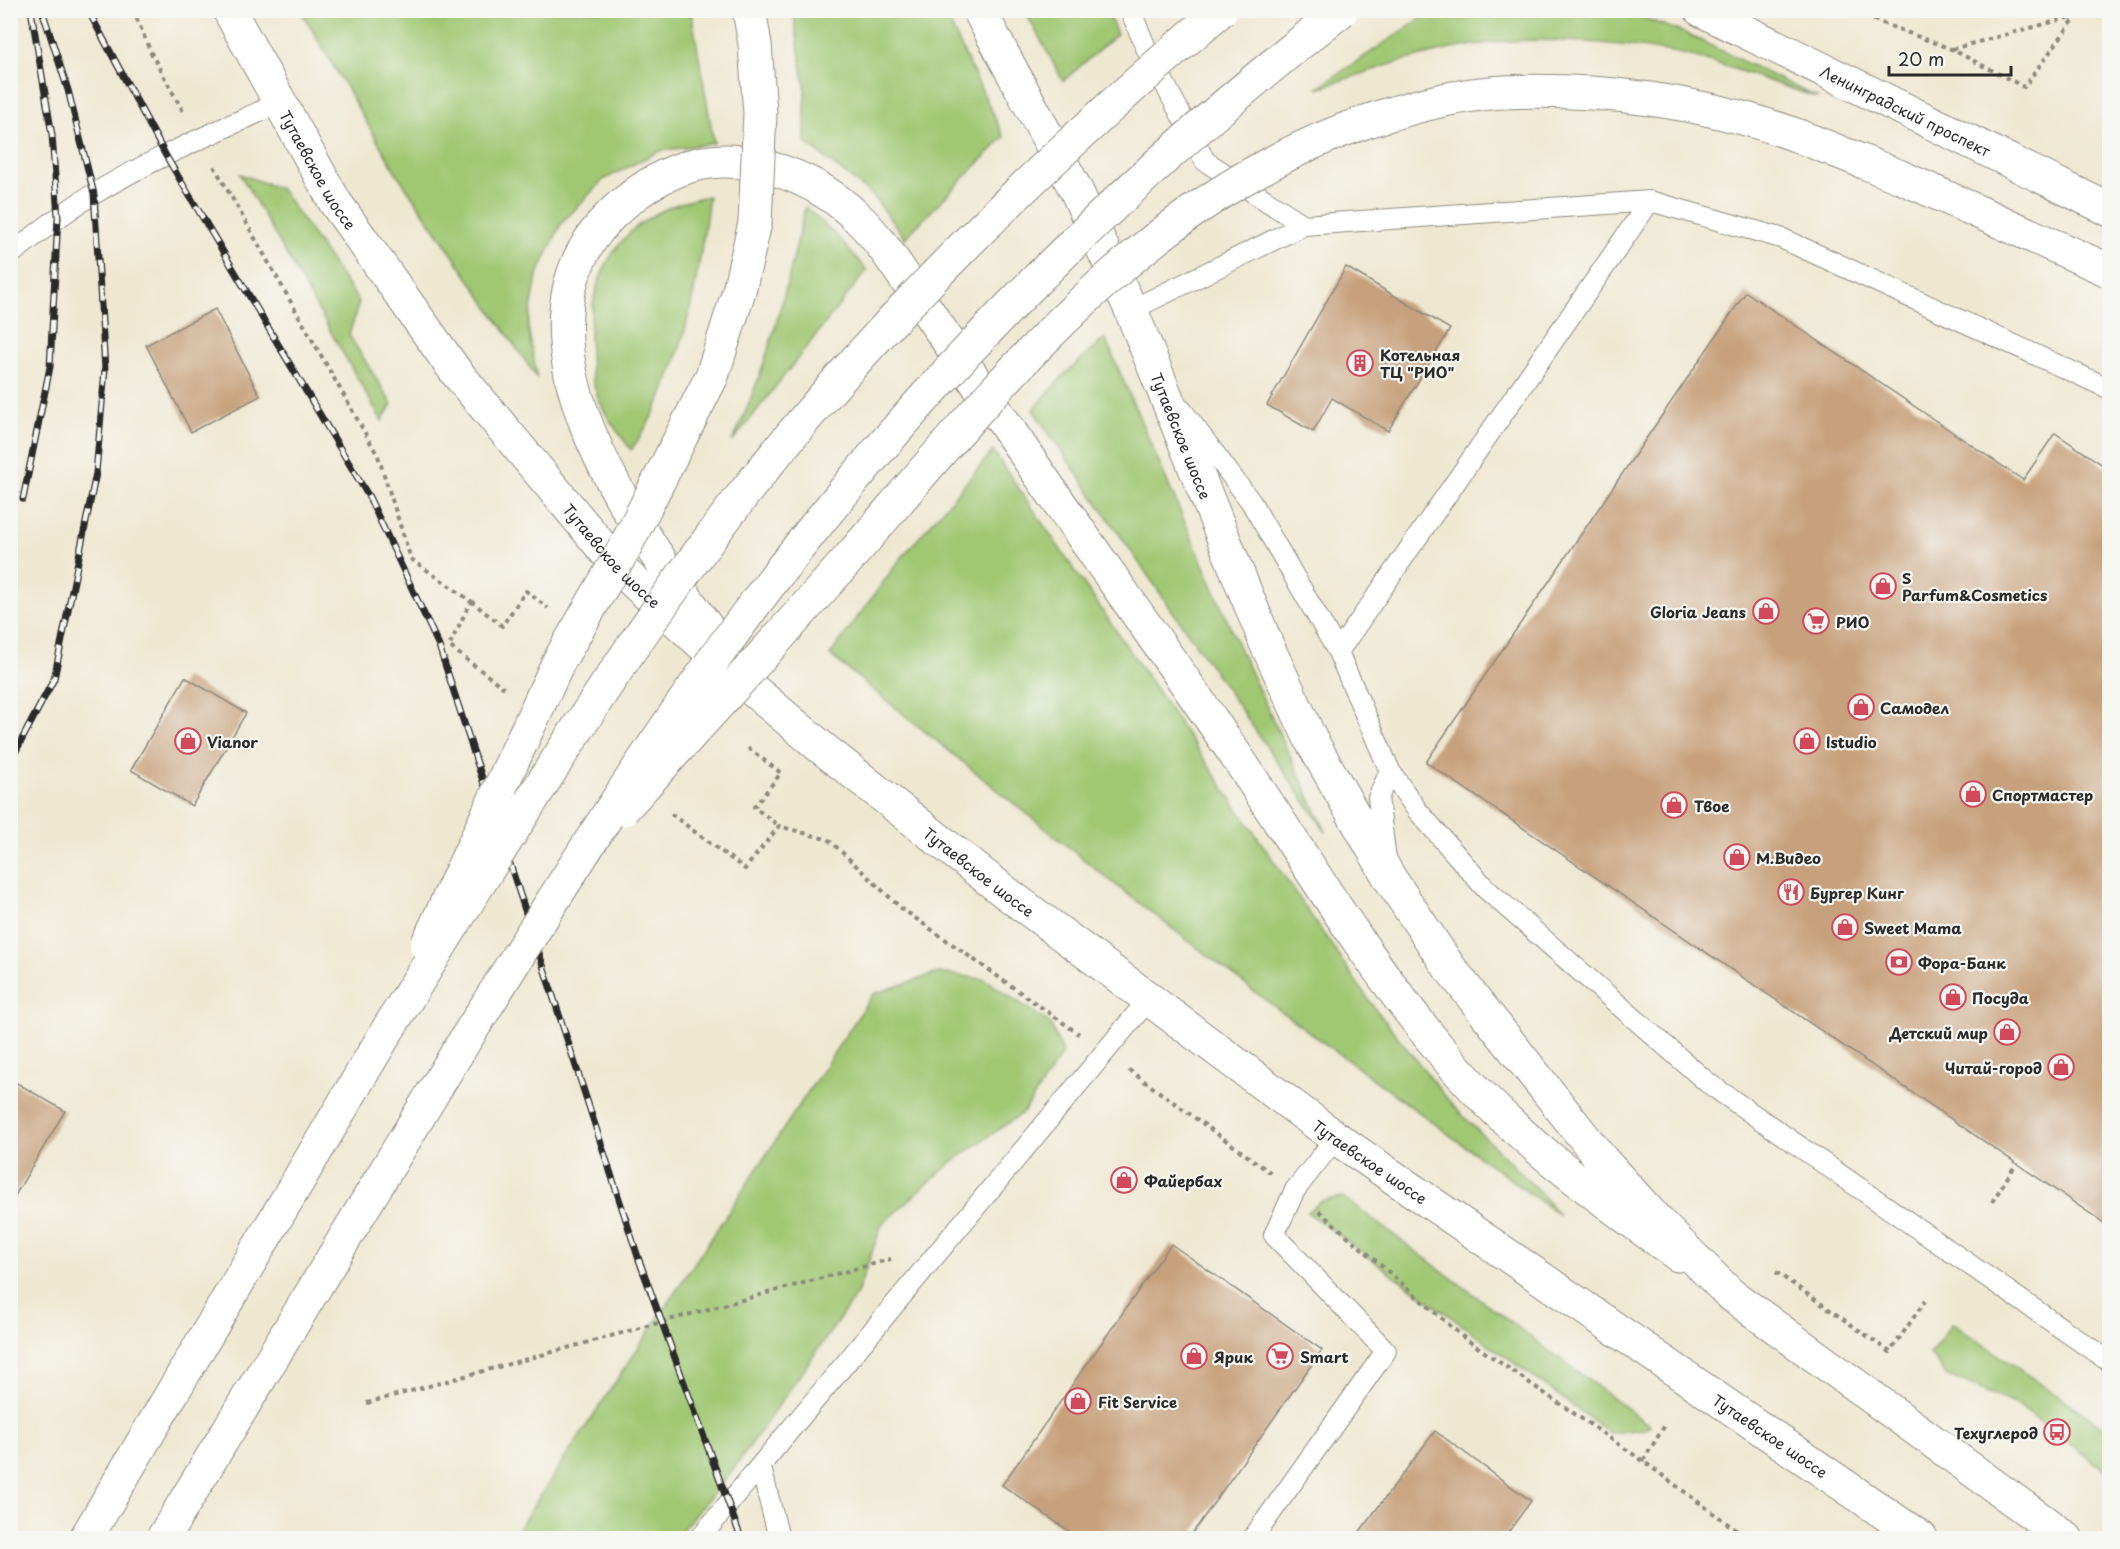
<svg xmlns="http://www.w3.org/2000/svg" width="2120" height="1549" font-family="'Playpen Sans',sans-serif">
<rect width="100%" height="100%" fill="#f6f6f2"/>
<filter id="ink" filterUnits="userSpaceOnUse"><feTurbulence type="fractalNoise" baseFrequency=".0167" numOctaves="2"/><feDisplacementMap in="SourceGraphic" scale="12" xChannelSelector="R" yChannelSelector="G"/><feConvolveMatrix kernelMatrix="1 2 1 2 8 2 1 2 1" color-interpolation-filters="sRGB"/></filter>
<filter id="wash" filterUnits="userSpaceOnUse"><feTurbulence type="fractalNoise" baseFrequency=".008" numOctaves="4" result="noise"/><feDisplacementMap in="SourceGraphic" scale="24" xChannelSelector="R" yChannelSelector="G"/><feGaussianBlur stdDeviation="1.35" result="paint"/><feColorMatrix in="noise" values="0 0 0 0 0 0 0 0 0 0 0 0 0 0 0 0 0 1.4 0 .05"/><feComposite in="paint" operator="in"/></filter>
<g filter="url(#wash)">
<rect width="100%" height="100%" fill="#efe8d1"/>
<path fill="#a0c873" stroke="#667a4f" stroke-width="1.5" d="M301 11H691L714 143 659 151 603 180 561 224 537 276 528 327 537 378 397 174Z
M793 11H944L1004 137 905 238 873 196 805 142V88Z
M1025 11H1107L1117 34 1063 81Z
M1624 11 1685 33 1818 98C1781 86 1743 71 1706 60 1651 44 1545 36 1488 43 1429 50 1372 70 1316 89L1432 11Z
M240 174 281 189 359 302 349 335 392 404 382 421Z
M709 196C698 282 683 378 631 450 618 432 603 414 596 392 590 374 590 357 590 338 590 260 632 209 709 196Z
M805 207 835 234 867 270 732 442C768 367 787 288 805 207Z
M1105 338 1241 652 1326 832 1033 410 1064 375Z
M993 451 1373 1006 1453 1106 1536 1188 1559 1215 1260 996 1108 879 830 655 898 562Z
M938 973 984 979 1050 1023 1063 1052 1024 1112 952 1162 882 1224 857 1294 733 1470 675 1538H512L873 994Z
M1343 1197 1650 1426 1645 1429 1610 1433 1307 1212 1321 1201Z
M1952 1323 2109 1431V1473L2017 1405 1946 1375 1930 1354Z"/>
<g id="blocks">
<path fill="#c7a17d" d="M1346 267 1450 329 1388 431 1332 398 1313 432 1267 405Z
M1746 292 2023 480 2055 433 2110 470V1227L1426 762Z
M215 309 260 396 191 432 146 345Z
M185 677 246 713 192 806 131 770Z
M10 1079 65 1111 10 1204Z
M1171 1244 1322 1350 1189 1538H1079L1002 1485Z
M1435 1431 1531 1501 1504 1538H1355Z"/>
</g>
</g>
<g filter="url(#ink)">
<use href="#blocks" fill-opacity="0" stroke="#8d8a7e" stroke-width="1.5"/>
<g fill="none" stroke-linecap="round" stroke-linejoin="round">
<g stroke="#8d8a7e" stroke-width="22">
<path id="lane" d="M1130 10 1147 50 1205 161 1304 225
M1650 201 1338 652 1390 771 1417 810 1486 889 1708 1083 2110 1362
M10 255C37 234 63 212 92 195 151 159 216 132 279 103
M1131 310 1304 225 1650 201 1781 238 2110 389
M1182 410 1251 502 1338 652
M1386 859 1378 798 1390 771
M761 1468 779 1538
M700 1538 1149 999
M1253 1538 1386 1351 1274 1235 1295 1190 1336 1138"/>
</g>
<g stroke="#8d8a7e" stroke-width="35">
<path id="secondary" d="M730 660C650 546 474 328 624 203 656 176 697 156 740 162 786 168 828 188 861 221 886 246 904 278 924 306 956 353 988 400 1020 446 1092 551 1167 654 1239 760 1303 856 1364 957 1438 1047 1505 1131 1592 1192 1678 1255"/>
</g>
<g stroke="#8d8a7e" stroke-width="35">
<g id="primary">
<path id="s1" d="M229 10 335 202 456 372 622 571 747 685 822 748 1005 892 1336 1138 1921 1538"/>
<path id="s2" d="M979 10 1076 190 1131 310 1266 643 1311 740 1389 877 1449 967 1602 1160 1659 1223 1730 1294 2066 1538"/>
<path id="s3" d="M1701 10 2110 210"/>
<path d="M1903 178 2110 271"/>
</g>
</g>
<g stroke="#8d8a7e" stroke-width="35">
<path id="highway" d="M86 1538 390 1026
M163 1538 457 1053"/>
</g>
<path stroke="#8d8a7e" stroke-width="4" stroke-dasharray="4.5 4.5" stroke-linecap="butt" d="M133 10 152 55 184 113
M1848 10 1951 49 2024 87 2081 10
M1952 49 2075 16
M214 166 378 456 411 559 471 601 449 646 504 688
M471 601 502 626 526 591 548 608
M748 748 781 773 754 807 779 826
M671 814 745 869 779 826 829 840 901 908 1079 1034
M1129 1070 1271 1173
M1992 1202 2016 1164
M1319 1211 1463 1337 1643 1461 1747 1538
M1776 1272 1890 1352 1925 1301
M367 1403 891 1259
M1643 1461 1665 1425"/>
<use href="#lane" stroke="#fff" stroke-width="20"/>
<use href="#secondary" stroke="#fff" stroke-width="33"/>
<use href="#primary" stroke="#fff" stroke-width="33"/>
<use href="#highway" stroke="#fff" stroke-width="33"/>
<g stroke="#2b2b2b" stroke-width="7">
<path id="rail" d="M88 10 166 156 369 497 439 646 639 1260 741 1538
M23 499 50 367 58 217 52 135 31 10
M10 762 54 679 96 473 105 369 94 194 68 90 42 10"/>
</g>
<use href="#rail" stroke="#f6f6f2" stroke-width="4.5" stroke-dasharray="14" stroke-linecap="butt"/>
<g stroke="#8d8a7e" stroke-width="35" stroke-linecap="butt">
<path id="primary-bridge" d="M623 809C699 725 776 641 851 556 997 386 1146 197 1365 122 1410 107 1457 94 1504 92 1601 88 1702 101 1793 134 1830 148 1866 163 1903 178
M427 945 559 661 624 549 712 376 739 291 755 223 760 113 755 44 749 10"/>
</g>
<g stroke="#8d8a7e" stroke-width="35" stroke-linecap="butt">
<path id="highway-bridge" d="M390 1026C503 846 612 663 742 496 883 316 1048 157 1221 10
M457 1053C566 879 673 704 802 543 960 344 1141 166 1342 10"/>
</g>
<use href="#primary-bridge" stroke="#fff" stroke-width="33"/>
<use href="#highway-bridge" stroke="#fff" stroke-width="33"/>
</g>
</g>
<defs>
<g id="building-ring" transform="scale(1.35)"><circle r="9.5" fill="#f6f6f2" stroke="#d1495b" stroke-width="1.5"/><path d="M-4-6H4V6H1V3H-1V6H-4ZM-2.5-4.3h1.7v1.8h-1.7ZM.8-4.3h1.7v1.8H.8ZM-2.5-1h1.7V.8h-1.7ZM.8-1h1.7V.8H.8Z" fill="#d1495b"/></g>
<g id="shop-ring" transform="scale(1.35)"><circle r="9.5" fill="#f6f6f2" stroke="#d1495b" stroke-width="1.5"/><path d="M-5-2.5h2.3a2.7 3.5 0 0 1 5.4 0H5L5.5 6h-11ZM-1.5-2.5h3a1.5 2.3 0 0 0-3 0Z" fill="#d1495b"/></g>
<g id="supermarket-ring" transform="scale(1.35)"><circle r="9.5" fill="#f6f6f2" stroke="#d1495b" stroke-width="1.5"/><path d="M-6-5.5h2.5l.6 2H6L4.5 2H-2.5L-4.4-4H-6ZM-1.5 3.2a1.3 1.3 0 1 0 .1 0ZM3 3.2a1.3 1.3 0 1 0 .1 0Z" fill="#d1495b"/></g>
<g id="restaurant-ring" transform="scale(1.35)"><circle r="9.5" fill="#f6f6f2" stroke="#d1495b" stroke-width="1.5"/><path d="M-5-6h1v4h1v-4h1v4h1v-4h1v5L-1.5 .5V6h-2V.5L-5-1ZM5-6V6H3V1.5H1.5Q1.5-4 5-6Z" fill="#d1495b"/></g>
<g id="bank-ring" transform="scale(1.35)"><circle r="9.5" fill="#f6f6f2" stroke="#d1495b" stroke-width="1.5"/><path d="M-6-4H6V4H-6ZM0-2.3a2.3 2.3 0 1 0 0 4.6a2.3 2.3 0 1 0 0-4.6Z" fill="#d1495b"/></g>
<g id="bus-ring" transform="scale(1.35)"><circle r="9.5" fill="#f6f6f2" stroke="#d1495b" stroke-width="1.5"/><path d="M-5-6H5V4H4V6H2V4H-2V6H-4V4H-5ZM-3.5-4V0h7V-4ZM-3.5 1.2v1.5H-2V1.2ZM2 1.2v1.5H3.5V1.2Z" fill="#d1495b"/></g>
</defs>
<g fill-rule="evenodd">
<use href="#building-ring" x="1360" y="363"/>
<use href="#shop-ring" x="1883" y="586"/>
<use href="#shop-ring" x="1766" y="611"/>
<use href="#supermarket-ring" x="1816" y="621"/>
<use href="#shop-ring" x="1861" y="707"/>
<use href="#shop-ring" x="188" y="741"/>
<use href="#shop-ring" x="1807" y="741"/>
<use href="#shop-ring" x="1973" y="794"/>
<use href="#shop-ring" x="1674" y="805"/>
<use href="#shop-ring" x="1737" y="857"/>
<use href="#restaurant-ring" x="1791" y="892"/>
<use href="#shop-ring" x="1845" y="927"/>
<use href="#bank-ring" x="1899" y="962"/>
<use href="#shop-ring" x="1953" y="997"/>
<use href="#shop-ring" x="2007" y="1032"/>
<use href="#shop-ring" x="2061" y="1067"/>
<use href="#shop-ring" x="1124" y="1180"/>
<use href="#shop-ring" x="1194" y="1356"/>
<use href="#supermarket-ring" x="1280" y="1356"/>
<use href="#shop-ring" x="1078" y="1401"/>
<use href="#bus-ring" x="2057" y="1432"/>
</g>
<g text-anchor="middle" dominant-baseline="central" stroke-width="4.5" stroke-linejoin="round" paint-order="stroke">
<g font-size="15" fill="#2b2b2b" stroke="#f6f6f2">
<text stroke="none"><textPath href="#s3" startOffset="228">Ленинградский проспект</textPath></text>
<text stroke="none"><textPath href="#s1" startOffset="183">Тутаевское шоссе</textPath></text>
<text stroke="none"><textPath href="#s2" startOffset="472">Тутаевское шоссе</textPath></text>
<text stroke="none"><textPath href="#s1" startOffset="669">Тутаевское шоссе</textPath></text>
<text stroke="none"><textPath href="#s1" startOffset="1154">Тутаевское шоссе</textPath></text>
<text stroke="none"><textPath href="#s1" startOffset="1641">Тутаевское шоссе</textPath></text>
<text stroke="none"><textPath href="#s1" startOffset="2126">Тутаевское шоссе</textPath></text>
</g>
<g font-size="15" font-weight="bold" fill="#2b2b2b" stroke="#f6f6f2" text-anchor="start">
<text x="1380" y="354">Котельная<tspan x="1380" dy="17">ТЦ "РИО"</tspan></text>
<text x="1902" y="577">S<tspan x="1902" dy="17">Parfum&amp;Cosmetics</tspan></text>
<text x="1746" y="611" text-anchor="end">Gloria Jeans</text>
<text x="1836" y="621">РИО</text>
<text x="1880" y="707">Самодел</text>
<text x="207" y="741">Vianor</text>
<text x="1826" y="741">Istudio</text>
<text x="1992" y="794">Спортмастер</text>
<text x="1694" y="805">Твое</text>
<text x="1756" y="857">М.Видео</text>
<text x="1810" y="892">Бургер Кинг</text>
<text x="1864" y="927">Sweet Mama</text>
<text x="1918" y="962">Фора-Банк</text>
<text x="1972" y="997">Посуда</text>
<text x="1988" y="1032" text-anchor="end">Детский мир</text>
<text x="2042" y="1067" text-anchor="end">Читай-город</text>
<text x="1144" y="1180">Файербах</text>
<text x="1214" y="1356">Ярик</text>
<text x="1300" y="1356">Smart</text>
<text x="1098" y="1401">Fit Service</text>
<text x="2038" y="1432" text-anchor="end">Техуглерод</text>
</g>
</g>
<rect width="2120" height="1549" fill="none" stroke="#f6f6f2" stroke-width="36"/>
<path d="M1889 66v9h122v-9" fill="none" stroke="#2b2b2b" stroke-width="3"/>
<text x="1898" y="66" font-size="18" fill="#2b2b2b" stroke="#f6f6f2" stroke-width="4.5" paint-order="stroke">20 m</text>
</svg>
